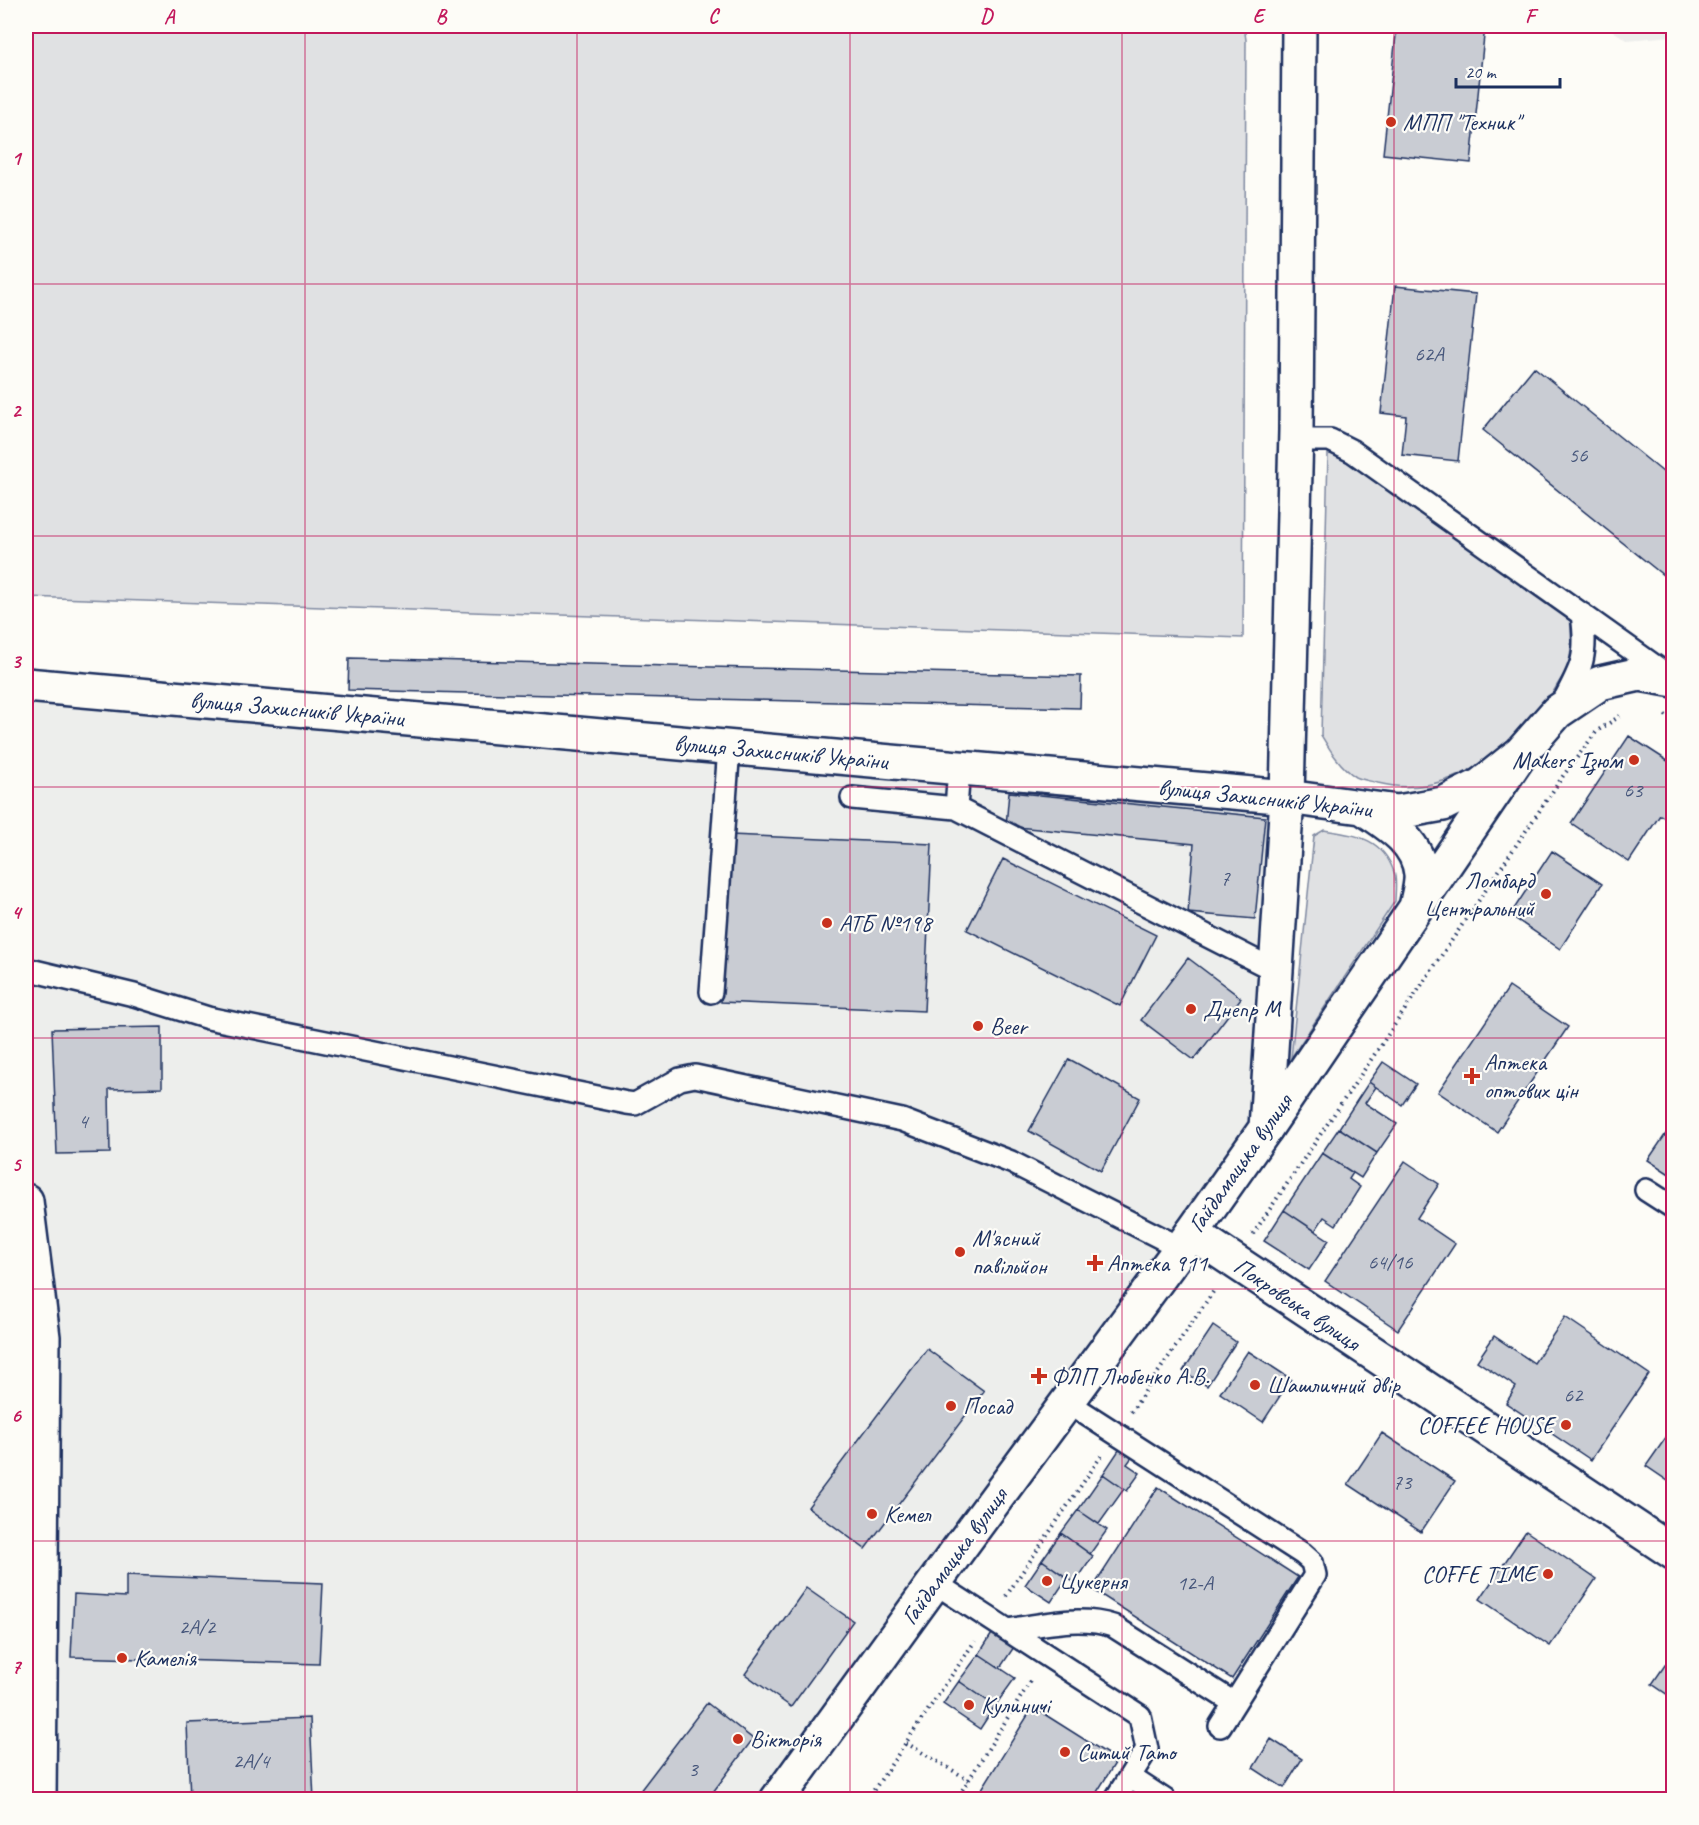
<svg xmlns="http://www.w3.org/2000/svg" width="1699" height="1825" font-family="Caveat,sans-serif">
<rect width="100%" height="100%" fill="#fdfcf7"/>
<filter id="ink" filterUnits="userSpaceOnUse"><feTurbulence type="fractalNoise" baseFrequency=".0167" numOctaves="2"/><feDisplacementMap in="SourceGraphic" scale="12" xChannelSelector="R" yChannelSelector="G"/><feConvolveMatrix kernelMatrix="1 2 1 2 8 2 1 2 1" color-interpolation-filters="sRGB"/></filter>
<g filter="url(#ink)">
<path fill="#edeeec" d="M1605 26H1673V36L1627 40Z
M26 685 1287 797 1266 1128 777 1799H39L26 1201Z"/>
<path fill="#e0e1e3" stroke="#7e88a0" stroke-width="1.5" d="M26 26H1244L1246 40 1243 638 26 597Z
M1328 454H1339L1570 615C1571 632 1573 649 1568 665 1566 673 1559 681 1555 689 1521 747 1448 801 1378 783 1371 781 1362 780 1356 777 1340 767 1330 750 1321 735Z
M1324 830C1355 835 1382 837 1394 872 1397 880 1395 892 1395 901L1291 1058 1314 836Z"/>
<path fill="#c9ccd3" stroke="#1b2f5e" stroke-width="1.5" d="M1397 26H1485L1471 163 1383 154Z
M1395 286 1476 294 1458 461 1402 455 1406 416 1381 413Z
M1534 367 1674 481V584L1483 430Z
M349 658 1081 676 1080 708 348 690Z
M1629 736 1674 765V823L1660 815 1629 862 1571 823Z
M1009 792 1265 817 1255 919 1188 913 1194 844 1006 826Z
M730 835 932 844 924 1011 721 1002Z
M1552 851 1602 884 1560 949 1510 915Z
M1003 859 1156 935 1120 1006 967 930Z
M1188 958 1241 998 1194 1060 1141 1020Z
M1509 987 1568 1027 1497 1132 1438 1092Z
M162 1027V1088L109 1089 110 1153 57 1154 52 1029Z
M1069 1059 1140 1098 1101 1171 1029 1131Z
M1383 1062 1416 1084 1402 1105 1369 1082Z
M1369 1082 1376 1087 1365 1103 1397 1124 1377 1153 1339 1128Z
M1674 1122V1177L1648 1160Z
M1339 1128 1377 1153 1361 1178 1322 1153Z
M1322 1153 1353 1173 1349 1179 1360 1187 1336 1225 1324 1217 1315 1231 1284 1210Z
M1405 1161 1439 1184 1417 1218 1455 1244 1398 1330 1325 1281Z
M1284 1210 1329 1240 1309 1270 1264 1241Z
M1565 1317 1649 1374 1591 1460 1506 1403 1516 1387 1477 1361 1494 1336 1534 1363Z
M1213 1326 1236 1342 1207 1386 1183 1371Z
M927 1349 984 1391 865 1549 808 1507Z
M1248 1351 1291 1379 1263 1422 1220 1393Z
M1674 1426V1485L1646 1466Z
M1382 1433 1455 1481 1421 1532 1348 1484Z
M1121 1447 1133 1456 1127 1464 1140 1473 1127 1491 1103 1474Z
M1103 1474 1124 1489 1099 1524 1078 1510Z
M1158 1487 1298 1577 1232 1679 1092 1589Z
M1078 1510 1107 1530 1090 1554 1061 1533Z
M1526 1531 1596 1579 1550 1646 1480 1599Z
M1061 1533 1093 1556 1075 1583 1042 1560Z
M1042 1560 1067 1578 1051 1602 1025 1585Z
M126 1575 323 1583 319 1664 71 1657 74 1594 126 1597Z
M806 1588 853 1621 791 1707 745 1674Z
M993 1632 1014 1647 1000 1668 979 1654Z
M1674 1652V1699L1652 1684Z
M979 1654 1015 1678 995 1706 959 1681Z
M959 1681 995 1706 980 1729 943 1704Z
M707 1703 753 1739 707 1800H633Z
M1033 1707 1117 1760 1092 1800H975Z
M310 1718 314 1800H190L187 1723Z
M1271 1739 1302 1759 1284 1788 1253 1768Z"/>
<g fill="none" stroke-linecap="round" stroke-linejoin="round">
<g stroke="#1b2f5e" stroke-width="26">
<path id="service" d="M1296 440H1330L1352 451 1666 674
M1562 704C1582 667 1588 657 1582 614
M959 769 956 808 1276 971
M852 798 956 808
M26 969 134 995 208 1018 627 1103 635 1104 680 1079 695 1076 902 1120 1011 1162 1181 1248
M711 992 729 747
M1646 1190 1674 1208
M1067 1402 1303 1554 1312 1562 1315 1575 1220 1726
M935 1583 1140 1716 1147 1749 1115 1800
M1007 1630C1041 1625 1079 1615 1113 1626L1234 1703
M1130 1777 1165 1800"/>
</g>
<g stroke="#1b2f5e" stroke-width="38">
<path id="minor" d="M26 1201 43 1337 39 1800"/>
</g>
<g stroke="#1b2f5e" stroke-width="38">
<path id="tertiary" d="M26 685 1287 797 1398 812 1443 804 1481 785 1521 753
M1365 809C1389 825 1418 842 1421 874 1422 884 1418 897 1416 907
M1266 1128 1521 753 1557 712 1600 683 1640 674 1674 680
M777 1800 958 1550 1192 1233"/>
</g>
<g stroke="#1b2f5e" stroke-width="38">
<path id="primary" d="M1299 26 1296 430 1287 797 1266 1128 1192 1233 1674 1553"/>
</g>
<path stroke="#1b2f5e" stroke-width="4" stroke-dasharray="1.5 4.5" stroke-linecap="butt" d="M1665 715 1674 720
M1253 1234 1563 776 1597 731 1620 716
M1131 1412 1215 1289
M1006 1596 1102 1455
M906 1743 969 1780
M867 1800 975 1641
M956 1800 1032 1679"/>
<use href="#service" stroke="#fdfcf7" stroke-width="21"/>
<use href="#minor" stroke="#fdfcf7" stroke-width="33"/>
<use href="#tertiary" stroke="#fdfcf7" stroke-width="33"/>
<use href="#primary" stroke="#fdfcf7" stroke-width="33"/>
</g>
</g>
<path fill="none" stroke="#c2185b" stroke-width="1.5" stroke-opacity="0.55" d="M305 26V1800M577 26V1800M850 26V1800M1122 26V1800M1394 26V1800M26 284H1674M26 536H1674M26 787H1674M26 1038H1674M26 1289H1674M26 1541H1674"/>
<g fill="#c8321e" stroke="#fdfcf7" stroke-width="2">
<circle cx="1391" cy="122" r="6"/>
<circle cx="1634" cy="760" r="6"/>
<circle cx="1546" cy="894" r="6"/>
<circle cx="827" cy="923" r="6"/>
<circle cx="1191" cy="1009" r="6"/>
<circle cx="978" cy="1026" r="6"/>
<path d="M1469 1067h6v6h6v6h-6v6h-6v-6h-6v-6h6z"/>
<circle cx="960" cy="1252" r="6"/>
<path d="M1092 1254h6v6h6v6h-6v6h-6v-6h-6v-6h6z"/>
<path d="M1036 1367h6v6h6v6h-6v6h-6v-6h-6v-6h6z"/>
<circle cx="1255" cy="1385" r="6"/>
<circle cx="951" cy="1406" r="6"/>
<circle cx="1566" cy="1425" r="6"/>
<circle cx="872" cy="1514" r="6"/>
<circle cx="1548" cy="1574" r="6"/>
<circle cx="1047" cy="1581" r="6"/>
<circle cx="122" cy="1658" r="6"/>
<circle cx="969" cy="1705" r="6"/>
<circle cx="738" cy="1739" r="6"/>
<circle cx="1065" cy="1752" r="6"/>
</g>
<g text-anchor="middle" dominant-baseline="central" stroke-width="4.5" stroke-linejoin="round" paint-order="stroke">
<g font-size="21" fill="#46567b">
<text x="1429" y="354">62А</text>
<text x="1578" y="455">56</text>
<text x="1633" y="790">63</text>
<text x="1225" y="878">7</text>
<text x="83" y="1121">4</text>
<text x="1390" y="1262">64/16</text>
<text x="1573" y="1395">62</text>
<text x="1402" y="1482">73</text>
<text x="1195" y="1583">12-А</text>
<text x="197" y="1627">2А/2</text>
<text x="251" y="1761">2А/4</text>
<text x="693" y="1769">3</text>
</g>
<g font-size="24" fill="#1b2f5e" stroke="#fdfcf7" text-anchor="start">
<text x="1403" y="122">МПП "Техник"</text>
<text x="1622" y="760" text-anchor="end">Makers Ізюм</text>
<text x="1534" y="880" text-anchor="end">Ломбард<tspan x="1534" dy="28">Центральний</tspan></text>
<text x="839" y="923">АТБ №198</text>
<text x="1203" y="1009">Днепр М</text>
<text x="990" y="1026">Beer</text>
<text x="1484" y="1062">Аптека<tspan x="1484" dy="28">оптових цін</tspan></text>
<text x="972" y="1238">М'ясний<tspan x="972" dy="28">павільйон</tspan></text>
<text x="1107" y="1263">Аптека 911</text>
<text x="1051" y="1376">ФЛП Любенко А.В.</text>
<text x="1267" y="1385">Шашличний двір</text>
<text x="963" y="1406">Посад</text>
<text x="1554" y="1425" text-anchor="end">COFFEE HOUSE</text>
<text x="884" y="1514">Кемел</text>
<text x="1536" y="1574" text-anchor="end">COFFE TIME</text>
<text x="1059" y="1581">Цукерня</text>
<text x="134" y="1658">Камелія</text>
<text x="981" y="1705">Кулиничі</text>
<text x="750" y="1739">Вікторія</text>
<text x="1077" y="1752">Ситий Тато</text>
</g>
<g font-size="24" fill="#1b2f5e" stroke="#fdfcf7">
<text transform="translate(297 709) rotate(5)">вулиця Захисників України</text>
<text transform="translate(781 752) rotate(5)">вулиця Захисників України</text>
<text transform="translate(1265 798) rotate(6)">вулиця Захисників України</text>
<text transform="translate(1240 1163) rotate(-55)">Гайдамацька вулиця</text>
<text transform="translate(1297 1304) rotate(34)">Покровська вулиця</text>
<text transform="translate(954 1556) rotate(-54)">Гайдамацька вулиця</text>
</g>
</g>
<rect width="1699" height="1825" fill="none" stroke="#fdfcf7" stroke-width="66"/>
<path d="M1456 78v9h104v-9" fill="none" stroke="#1b2f5e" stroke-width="3"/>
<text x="1465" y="78" font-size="18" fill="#1b2f5e" stroke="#fdfcf7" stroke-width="4.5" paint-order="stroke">20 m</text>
<rect x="33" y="33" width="1633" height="1759" fill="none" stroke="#c2185b" stroke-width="2"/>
<g font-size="20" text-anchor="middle" font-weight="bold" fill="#c2185b">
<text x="169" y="23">A</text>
<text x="441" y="23">B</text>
<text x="713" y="23">C</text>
<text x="986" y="23">D</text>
<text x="1258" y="23">E</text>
<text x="1530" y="23">F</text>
<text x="16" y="165">1</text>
<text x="16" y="417">2</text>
<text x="16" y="668">3</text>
<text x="16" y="919">4</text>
<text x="16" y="1171">5</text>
<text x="16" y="1422">6</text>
<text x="16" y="1673">7</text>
</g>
</svg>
